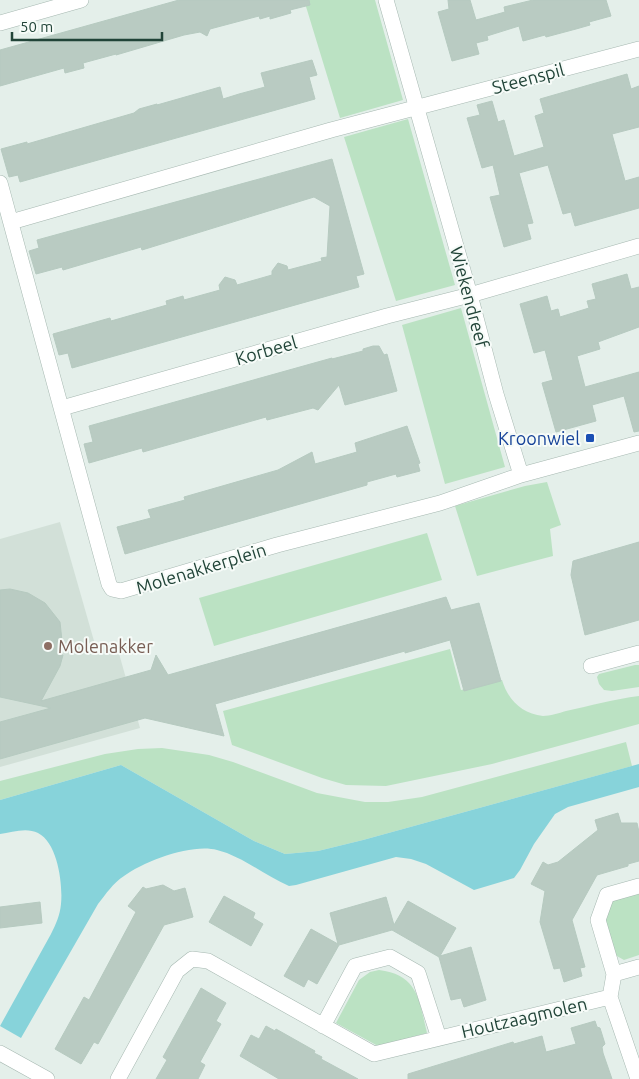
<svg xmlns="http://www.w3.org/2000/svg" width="639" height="1079" font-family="Ubuntu,sans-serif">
<rect width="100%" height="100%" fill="#e4efea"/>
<path fill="#d2e0d8" d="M60 522 96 648 116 643 140 728 0 767V539Z"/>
<path fill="#bbe2c3" d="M304 0H375L403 100 340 118Z
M408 119 455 285 396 301 344 137Z
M461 308 505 467 445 484 402 325Z
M547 482 561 525 550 529 553 556 477 576 455 506 525 486Z
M427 533 442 580 214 646 199 598Z
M450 649 461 690 502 680C508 700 522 714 543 716 550 716 559 713 566 711 590 706 614 699 639 696V724L492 764 386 786 346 785 322 778 232 745 223 711Z
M635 665H639V687L612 691 604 690 599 684 597 677 599 674Z
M626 742 632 766 363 840 318 851 285 854 254 841 121 765 0 800V781L105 754 138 749 162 748 209 755 233 762 317 793 365 802H388L422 797Z
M639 892V955L624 960 615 955 605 917 613 901Z
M379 970C419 975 419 1001 427 1033L378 1046 336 1023 359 980 370 972Z"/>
<path fill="#87d3da" d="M639 764V787L568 807 555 814 534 844 520 870 514 878 474 890 426 864 411 859 396 857 296 885 289 886C265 876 242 856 217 850 193 843 144 861 124 876 113 883 106 894 98 904L21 1038 0 1026 51 934C56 924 60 915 61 904 63 885 58 843 38 833 27 827 12 832 0 834V800L121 765 254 841 285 854 318 851 363 840Z"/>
<path fill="#b9cbc2" stroke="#b6cac0" d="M179 0H309L310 5 290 10 291 13 270 19V16L260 19 259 16 210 29 207 36 200 32 184 35 116 55V54L83 63 84 68 65 73 64 68 0 86V50Z
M448 0H470L476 20 505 12 504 7 533 0H606L611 16 589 22 590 25 576 29 546 37 545 35 523 41 519 26 487 36 488 40 476 43 479 54 452 61 438 12 449 9Z
M312 60 317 75 309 77 315 99 20 182 18 175 9 177 1 149 27 142V144L134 113 139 109 157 104V105L220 87 223 99 239 94 265 87 261 73Z
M627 74 631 89 639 86V127L612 134 625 181 639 177V208L575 226 571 212 563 214 548 165 519 173 533 223 527 224 531 239 504 247 490 197 500 195 493 165 482 168 467 118 480 115 477 105 492 101 498 122 504 120 514 156 544 147 535 116 544 113 540 99Z
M332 159 364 274 356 276 359 287 72 368 68 353 59 355 53 334 110 318 111 321 167 305 166 301 183 296 184 300 220 290 219 285 225 277 235 280 237 285 272 275V271L278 263 287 266 288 270 322 261 321 258 327 257 330 206 314 197 142 250 141 247 63 270 62 267 36 274 29 251 39 248 37 240Z
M627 274 631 289 639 287V327L598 342 600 349 577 356 585 387 639 372V431L634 432 624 396 592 405 596 421 556 432 542 383 553 380 545 350 534 353 520 304 547 296 551 311 558 309 560 317 589 308 587 301 596 299 592 284Z
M373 346H379L384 355 387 354 397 391 345 405 339 385 318 410 313 408 267 420 266 417 143 452 142 448 89 463 84 444 93 442 89 426 332 358V359L363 351V349Z
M407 426 420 463 418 464 420 471 397 477 396 474 367 482V485L125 554 117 527 151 518 148 510 185 500 184 497 278 470 312 452 315 464 357 452 355 443Z
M639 542V620L585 635 571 575 573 561Z
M10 589 28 593 45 603 60 622 62 641 59 654 63 655 60 666 41 701 151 670 156 655 168 675 446 597 451 610 479 603 501 681 464 691 450 640 405 653V651L215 704 224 736 145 718 0 759V722L51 708 0 697V590Z
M618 813 621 823H637L639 832V861L628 864V866L597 875 572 920 585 967 580 968 582 976 564 982 560 968 554 969 540 922 545 891 531 884 543 862 548 865 558 862 598 830 595 820Z
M163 885 174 891 185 888 193 917 164 925 98 1044 94 1042 81 1064 55 1049 84 997 89 1000 136 912 128 906 143 887 146 889Z
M224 896 255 913 253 918 263 924 251 946 209 922Z
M386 897 394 925 408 901 456 928 440 956 471 947 486 1000 464 1007 461 998 451 1000 439 957 392 930 339 945 317 984 308 979 304 987 284 976 311 929 338 944 330 913Z
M40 902 42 923 0 928V907Z
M201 988 226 1003 216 1021 221 1024 200 1062 205 1065 198 1079H156L167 1060 163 1057Z
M595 1021 597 1027 600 1028 605 1044 602 1047 603 1053 612 1079H408V1074L513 1042 514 1044 542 1036 546 1052 576 1044 571 1028Z
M266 1026 275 1031 276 1029 315 1051 314 1053 322 1057 321 1059 358 1079H279L240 1056 251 1035 259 1039Z"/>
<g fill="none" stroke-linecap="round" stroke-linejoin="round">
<g stroke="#a6b8b1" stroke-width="16">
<path id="minor" d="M386 0 470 295 496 394 521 475 639 443
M0 23 81 0
M0 183 109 584 112 589 121 591 277 545 440 503 521 475
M11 222 331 130 639 49
M62 408 387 316 470 295 639 246
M591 666 639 653
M614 974 639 967
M610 997 614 974 598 920 607 895 639 886
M323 1026 355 966 390 957 418 973 439 1038
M0 1053 47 1079
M118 1079 177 971 192 959 208 961 374 1054 610 997 638 1079"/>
</g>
<use href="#minor" stroke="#fff" stroke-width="15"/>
</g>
<rect fill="#1a4fb4" stroke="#f6fbf8" stroke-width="2" x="585" y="433" width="10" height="10" rx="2.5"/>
<circle fill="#8d6e63" stroke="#f6fbf8" stroke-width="2" cx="48" cy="646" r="5"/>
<g text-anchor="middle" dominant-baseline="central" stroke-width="4" stroke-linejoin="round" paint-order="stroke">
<g font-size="18" fill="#214438" stroke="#f6fbf8">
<text transform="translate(528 78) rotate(-15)">Steenspil</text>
<text transform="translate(470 297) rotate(75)">Wiekendreef</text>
<text transform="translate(266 350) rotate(-16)">Korbeel</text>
<text transform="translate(201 568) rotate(-17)">Molenakkerplein</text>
<text transform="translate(524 1017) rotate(-13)">Houtzaagmolen</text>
</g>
<g font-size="18" fill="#164399" stroke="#f6fbf8" text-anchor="end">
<text x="580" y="438">Kroonwiel</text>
</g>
<g font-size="18" fill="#785e54" stroke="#f6fbf8" text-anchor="start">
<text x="58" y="646">Molenakker</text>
</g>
</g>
<path d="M12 32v8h150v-8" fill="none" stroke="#214438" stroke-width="2.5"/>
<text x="20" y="32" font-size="15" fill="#214438" stroke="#f6fbf8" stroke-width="4" paint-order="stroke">50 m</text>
</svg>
